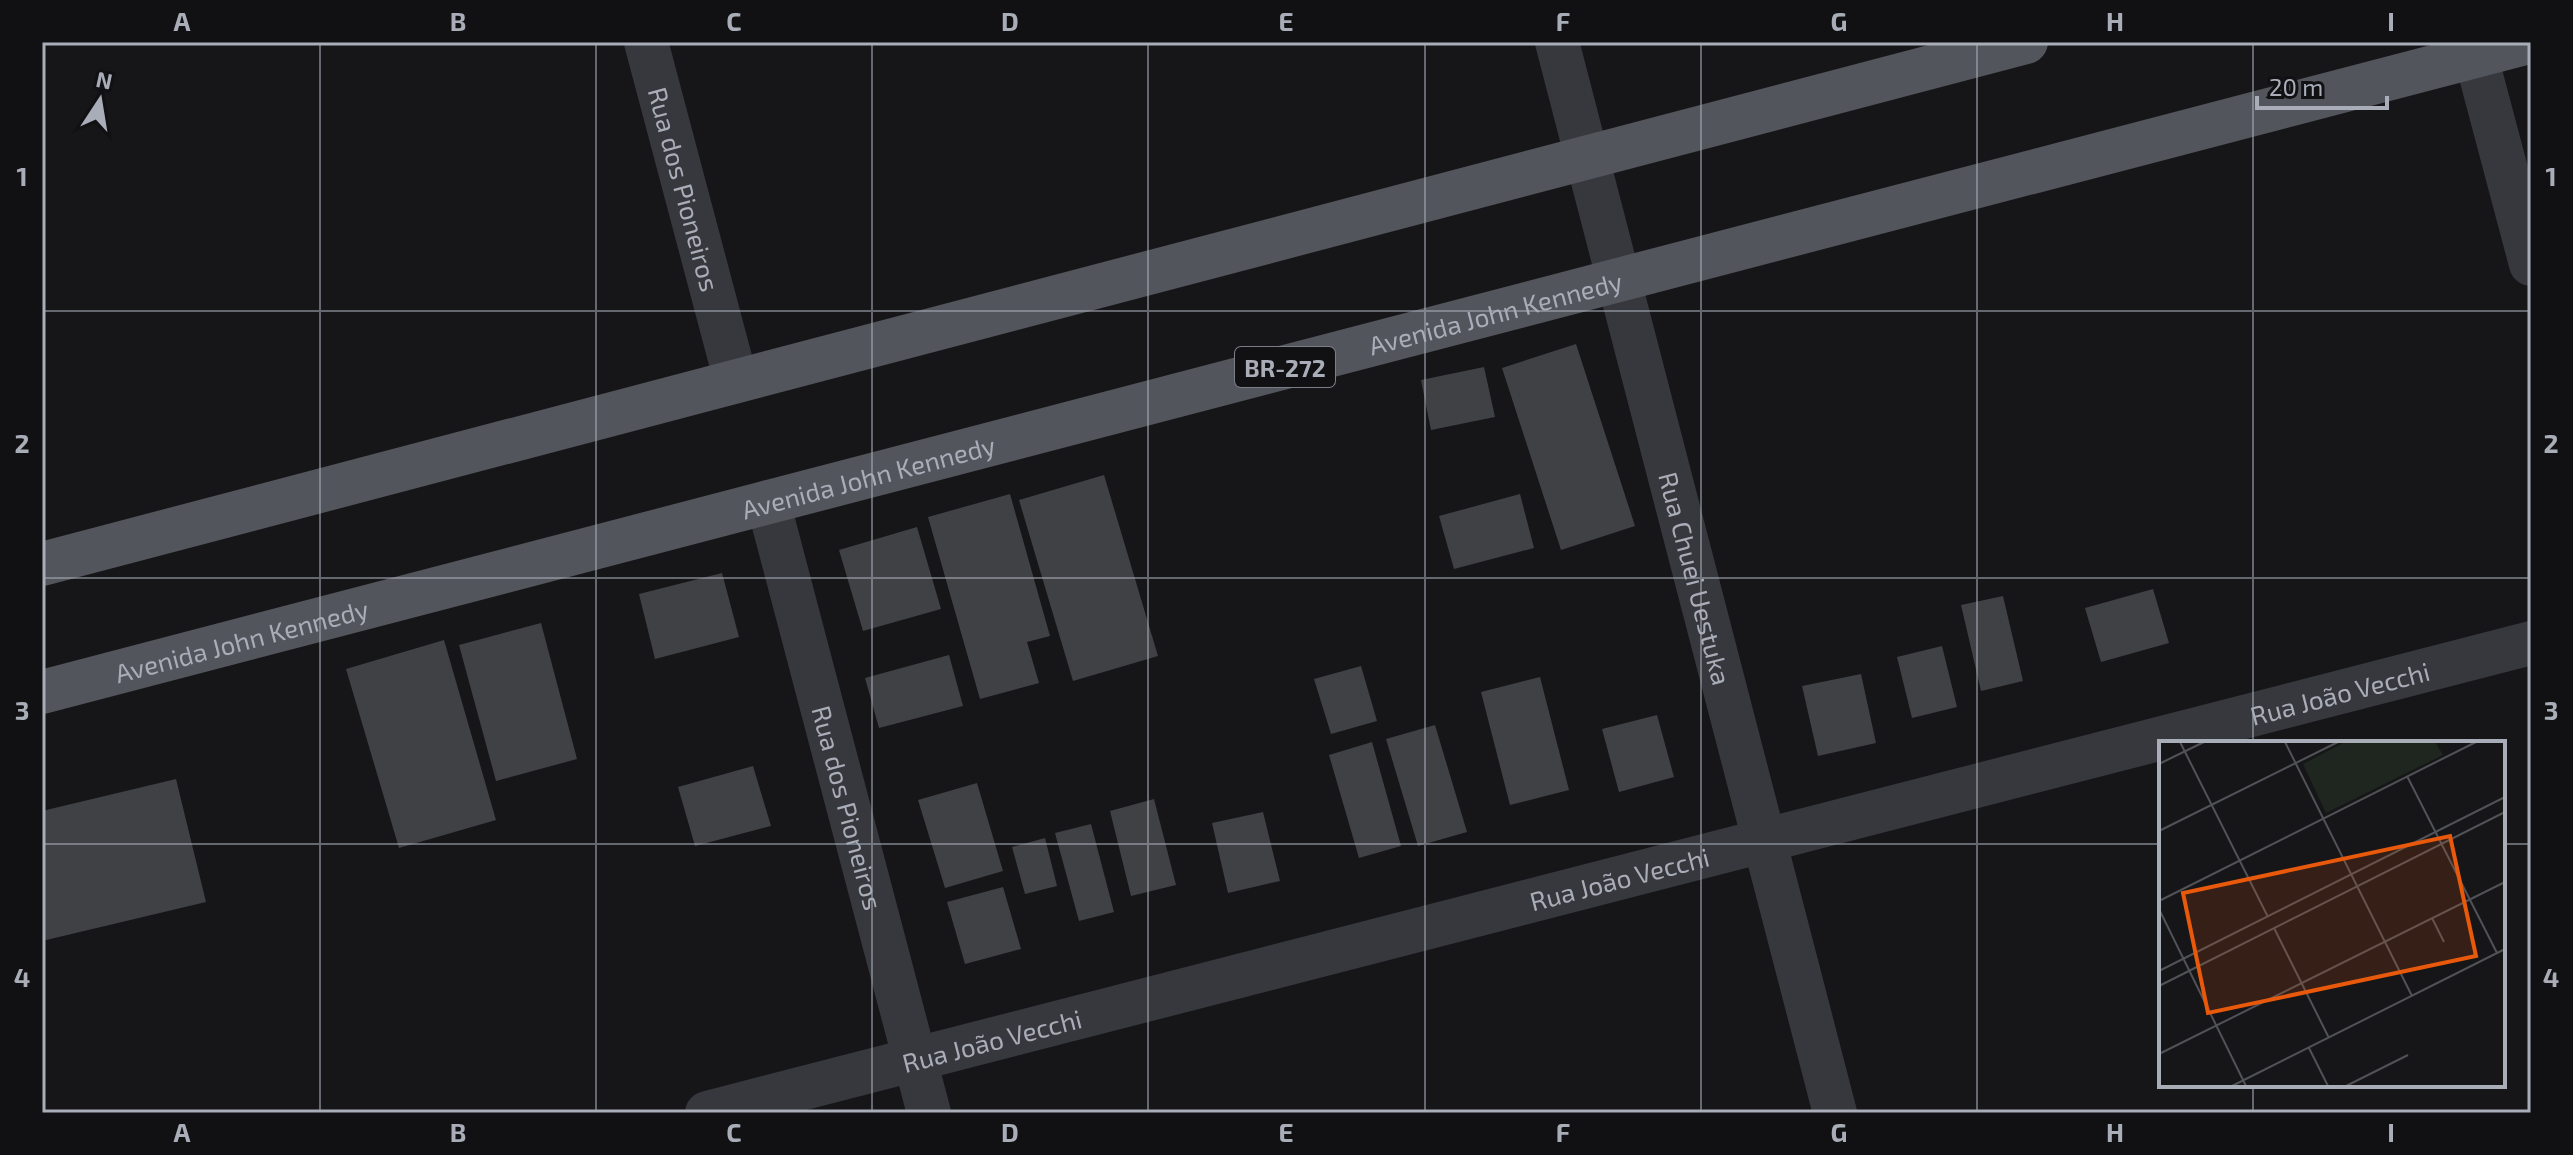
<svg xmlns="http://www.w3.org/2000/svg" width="2573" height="1155" font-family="'Exo 2',sans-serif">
<rect width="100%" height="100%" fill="#161618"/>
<path fill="#404145" d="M1576 344 1635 526 1561 550 1502 368Z
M1484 367 1495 417 1431 430 1421 380Z
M1104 475 1158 656 1073 681 1019 500Z
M1010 494 1050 636 1027 642 1039 683 980 699 928 517Z
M1520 494 1534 548 1454 569 1439 516Z
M917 527 941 609 863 631 839 550Z
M722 573 739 637 655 659 639 594Z
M2153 589 2169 643 2101 662 2085 608Z
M2003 596 2023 681 1981 691 1961 605Z
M541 623 577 759 496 781 459 645Z
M444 640 496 820 399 848 346 669Z
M1942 646 1957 707 1912 718 1897 657Z
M949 655 963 706 879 728 865 678Z
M1361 666 1377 721 1331 734 1314 679Z
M1861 674 1876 743 1818 756 1802 686Z
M1540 677 1569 790 1510 805 1481 692Z
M1657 715 1674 777 1619 792 1602 729Z
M1435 725 1467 832 1418 846 1386 739Z
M1372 742 1401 846 1359 858 1329 755Z
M753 766 771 826 695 846 678 787Z
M176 779 206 902 42 941V811Z
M977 783 1003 871 945 888 918 800Z
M1154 799 1176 885 1131 896 1110 811Z
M1263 812 1280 881 1228 893 1212 823Z
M1091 824 1114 912 1079 921 1055 833Z
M1045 838 1057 886 1025 894 1012 847Z
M1003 887 1021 949 965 964 947 902Z"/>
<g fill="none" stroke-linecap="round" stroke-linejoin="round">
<g stroke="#37383d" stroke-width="44">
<path id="s1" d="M646 42 736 381"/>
<path id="s2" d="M1557 42 1835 1113"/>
<path d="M2472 42 2531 264"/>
<path id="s3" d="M768 502 929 1113"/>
<path id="s4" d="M707 1113 2531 643"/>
</g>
<g stroke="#53555c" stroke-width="44">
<path d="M42 564 2026 42"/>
<path id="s5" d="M42 692 2529 42"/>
</g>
</g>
<path fill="none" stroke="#a8adb8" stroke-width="2" stroke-opacity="0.55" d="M320 42V1113M596 42V1113M872 42V1113M1148 42V1113M1425 42V1113M1701 42V1113M1977 42V1113M2253 42V743M42 311H2531M42 578H2531M42 844H2161M2503 844H2531M2253 1085V1113"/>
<g text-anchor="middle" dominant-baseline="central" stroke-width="6" stroke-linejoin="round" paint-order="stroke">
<rect fill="#111113" stroke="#7b7e86" stroke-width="2" x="1235" y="347" width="100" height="40" rx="6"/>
<g font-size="24" font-weight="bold" fill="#a8adb8">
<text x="1285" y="367">BR-272</text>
</g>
<g font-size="26" fill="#a8adb8" stroke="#111113">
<text stroke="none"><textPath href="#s1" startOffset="152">Rua dos Pioneiros</textPath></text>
<text stroke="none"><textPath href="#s5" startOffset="1502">Avenida John Kennedy</textPath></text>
<text stroke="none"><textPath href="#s5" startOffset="854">Avenida John Kennedy</textPath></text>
<text stroke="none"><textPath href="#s2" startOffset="554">Rua Chuei Uestuka</textPath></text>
<text stroke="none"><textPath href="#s5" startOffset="206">Avenida John Kennedy</textPath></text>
<text stroke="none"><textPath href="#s4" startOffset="1686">Rua João Vecchi</textPath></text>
<text stroke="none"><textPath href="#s3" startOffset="316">Rua dos Pioneiros</textPath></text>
<text stroke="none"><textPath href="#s4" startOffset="942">Rua João Vecchi</textPath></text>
<text stroke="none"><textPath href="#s4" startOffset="294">Rua João Vecchi</textPath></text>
</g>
</g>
<g transform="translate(2159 741)">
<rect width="346" height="346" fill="#161618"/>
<path d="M186 1H276L284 14 167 72 144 23Z" fill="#1e261f"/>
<path fill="none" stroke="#505258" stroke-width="2" d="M21 1 109 176M126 1 253 255M0 23 45 1M248 35 338 212M0 90 179 1M0 160 317 1M0 168 87 345M273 177 285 201M115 187 170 297M0 230 346 56M0 245 346 71M150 307 169 345M0 313 346 141M73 345 346 208M187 345 249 314"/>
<path fill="#e8590c" fill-opacity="0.15" stroke="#e8590c" stroke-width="4" d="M291 95 317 215 49 272 24 152Z"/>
<rect width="346" height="346" fill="none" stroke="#a8adb8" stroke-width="4"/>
</g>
<rect width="2573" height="1155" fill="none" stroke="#111113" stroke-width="88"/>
<g transform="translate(100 100) rotate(12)" stroke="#111113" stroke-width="6" paint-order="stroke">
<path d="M0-6L14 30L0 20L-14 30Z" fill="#a8adb8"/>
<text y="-12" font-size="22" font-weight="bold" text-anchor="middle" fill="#a8adb8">N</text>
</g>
<path d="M2257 96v12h130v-12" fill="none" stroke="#a8adb8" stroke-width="4"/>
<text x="2269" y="96" font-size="24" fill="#a8adb8" stroke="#111113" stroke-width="6" paint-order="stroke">20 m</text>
<rect x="44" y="44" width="2485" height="1067" fill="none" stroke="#a8adb8" stroke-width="3"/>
<g font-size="26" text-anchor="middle" font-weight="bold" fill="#a8adb8">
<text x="182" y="31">A</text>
<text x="458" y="31">B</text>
<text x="734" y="31">C</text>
<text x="1010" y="31">D</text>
<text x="1286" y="31">E</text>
<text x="1563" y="31">F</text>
<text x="1839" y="31">G</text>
<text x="2115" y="31">H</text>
<text x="2391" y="31">I</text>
<text x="22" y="186">1</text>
<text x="2551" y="186">1</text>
<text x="22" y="453">2</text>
<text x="2551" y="453">2</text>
<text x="22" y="720">3</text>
<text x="2551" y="720">3</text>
<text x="22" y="987">4</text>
<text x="2551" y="987">4</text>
<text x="182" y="1142">A</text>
<text x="458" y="1142">B</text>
<text x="734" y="1142">C</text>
<text x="1010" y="1142">D</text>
<text x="1286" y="1142">E</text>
<text x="1563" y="1142">F</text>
<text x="1839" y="1142">G</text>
<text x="2115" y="1142">H</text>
<text x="2391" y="1142">I</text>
</g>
</svg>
